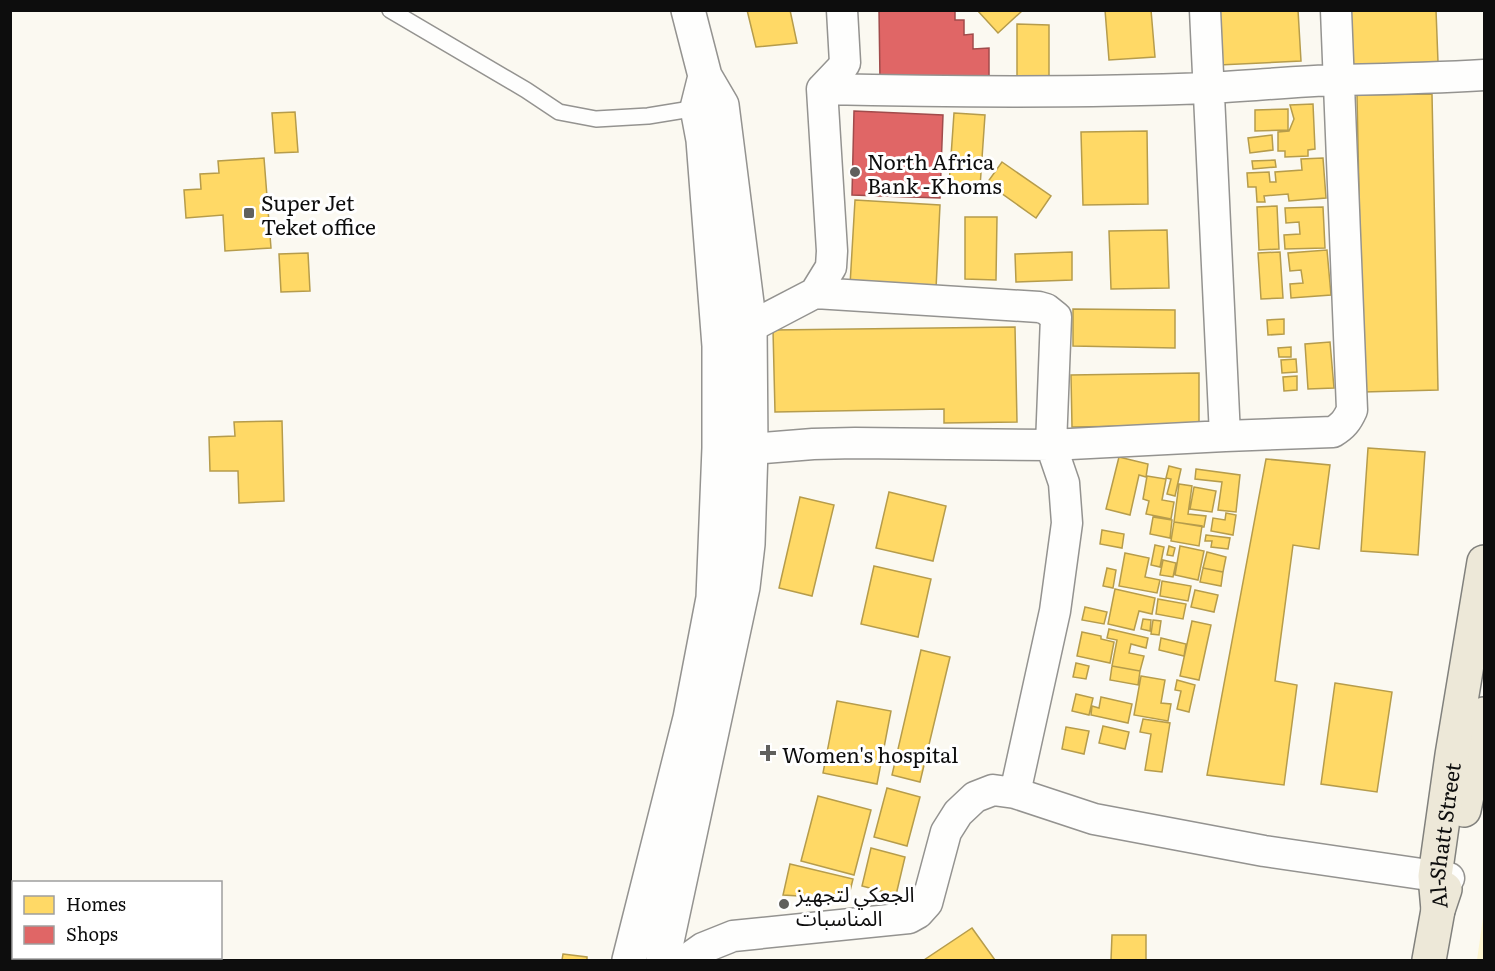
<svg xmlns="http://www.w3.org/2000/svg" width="1495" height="971" font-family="Literata,'Noto Sans Arabic',serif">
<rect width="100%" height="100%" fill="#fbf9f1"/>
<path fill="#fdf5d0" d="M1484 911V960H1477Z"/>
<path fill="#ffd966" stroke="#b69c4b" stroke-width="1.5" d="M747 10H790L797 43 756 47Z
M977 10H1023L998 33Z
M1105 10H1151L1155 57 1109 60Z
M1216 10H1298L1301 61 1219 65Z
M1347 10H1436L1438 62 1349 65Z
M1017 24 1049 25V77L1017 76Z
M1432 94 1438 390 1363 392 1357 95Z
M1313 104 1315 149 1308 150V156L1285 157V151H1278V132L1289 131 1294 119 1290 105Z
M1288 109V130L1255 131V110Z
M295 112 298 152 275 153 272 113Z
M954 113 985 115 980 187 949 185Z
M1147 131 1148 204 1083 205 1081 132Z
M1272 135 1273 150 1250 153 1248 138Z
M264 158 271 248 225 251 223 215 186 218 184 190 201 189 200 174 219 173 218 161Z
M1323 158 1326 198 1289 201 1288 194 1264 196 1265 202H1257L1256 187H1248L1247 173 1269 172 1270 182H1276L1275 172 1302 170 1301 159Z
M1275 160 1276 167 1253 169 1252 161Z
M1002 162 1051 196 1036 218 987 183Z
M855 200 940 205 936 289 850 285Z
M1277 206 1279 249 1259 250 1257 207Z
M1323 207 1325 248 1285 249 1284 235 1300 234 1299 222 1286 223 1285 208Z
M965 217H997L996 280 965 279Z
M1167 230 1169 288 1111 289 1109 231Z
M1327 250 1331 295 1291 298 1290 284 1303 283 1301 270 1290 271 1288 253Z
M1072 252V280L1016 282 1015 254Z
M1280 252 1283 298 1261 299 1258 253Z
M308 253 310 291 281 292 279 254Z
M1073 309 1175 310V348L1073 346Z
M1284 319V334L1268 335 1267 320Z
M1015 327 1017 422 944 423V409L775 412 773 330Z
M1330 342 1334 388 1308 389 1305 344Z
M1291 347V357H1279L1278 348Z
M1296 359 1297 372 1282 373 1281 360Z
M1199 373V425L1072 427 1071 375Z
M1297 376V390L1284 391 1283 377Z
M282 421 284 501 239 503 238 471H210L209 437 235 436 234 422Z
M1368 448 1425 452 1418 555 1361 551Z
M1119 457 1148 464 1146 477 1139 475 1130 515 1106 509Z
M1266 459 1330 465 1319 549 1293 545 1275 681 1297 685 1284 785 1207 775Z
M1169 466 1181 469 1175 496 1167 494 1171 479 1166 478Z
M1196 469 1240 475 1236 512 1218 510 1222 482 1195 479Z
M1147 476 1166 479 1162 500 1174 502 1171 519 1146 514 1149 501 1143 499Z
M1179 484 1192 486 1188 514 1206 516 1204 527 1174 522Z
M1194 487 1216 491 1212 512 1190 509Z
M889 492 946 506 933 561 876 548Z
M800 497 834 505 812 596 779 588Z
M1226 513 1236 515 1233 535 1211 531 1213 518 1225 520Z
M1153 517 1172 520 1170 538 1150 534Z
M1174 522 1202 526 1199 546 1171 541Z
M1102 530 1124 534 1122 548 1100 544Z
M1206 535 1230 538 1228 549 1211 547 1212 541H1205Z
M1155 545 1164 547 1160 567 1151 565Z
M1169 546 1175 548 1173 556 1167 555Z
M1180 546 1204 551 1198 580 1175 575Z
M1207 552 1226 557 1223 572 1203 568Z
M1125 553 1149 558 1145 577 1160 580 1157 593 1119 586Z
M1163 560 1176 563 1173 577 1160 575Z
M874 566 931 579 918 637 861 624Z
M1107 568 1116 570 1113 588 1103 586Z
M1203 568 1223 572 1221 586 1200 582Z
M1162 581 1191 586 1188 601 1160 596Z
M1115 589 1155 598 1152 614 1139 611 1134 630 1108 624Z
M1195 590 1218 595 1214 612 1191 607Z
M1158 599 1186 604 1183 619 1156 614Z
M1085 607 1107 612 1104 624 1082 620Z
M1143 619 1151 620 1150 631 1141 629Z
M1153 620 1161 621 1159 635 1151 634Z
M1192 621 1211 625 1199 680 1180 676Z
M1109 629 1148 638 1146 648 1131 644 1129 653 1144 656 1140 671 1112 666 1117 640 1107 638Z
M1082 632 1101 636V639L1114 642 1110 663 1077 656Z
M1161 638 1186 644 1184 656 1159 650Z
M921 650 950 657 920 782 892 775Z
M1076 663 1089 666 1086 679 1073 677Z
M1112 666 1140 671 1138 685 1110 680Z
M1141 676 1165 680 1161 703 1171 704 1168 721 1134 715Z
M1177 680 1195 685 1189 712 1177 709 1181 691 1175 690Z
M1335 683 1392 692 1377 792 1321 784Z
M1076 694 1093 698 1089 715 1072 711Z
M1101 697 1132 704 1128 723 1091 715 1092 706 1099 708Z
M837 701 891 711 877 784 823 773Z
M1143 719 1170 723 1162 772 1145 770 1151 734 1140 732Z
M1103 726 1129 732 1125 749 1099 743Z
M1066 727 1089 731 1084 754 1062 749Z
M887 788 920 797 907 846 874 837Z
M818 796 871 810 854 875 801 861Z
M871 848 905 857 896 895 862 886Z
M790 864 853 879 848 899 783 895Z
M972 928 995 960H924Z
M1112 935H1146V960H1111Z
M563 954 587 957V960H562Z"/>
<path fill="#e06666" stroke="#a14b4b" stroke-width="1.5" d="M879 10 955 11V20H964V35L973 34V49L989 48V79L880 80Z
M854 111 943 115 940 198 852 195Z"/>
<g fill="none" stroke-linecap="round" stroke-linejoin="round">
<g stroke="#949390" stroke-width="18">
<path id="service" d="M390 10 526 90 559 112 596 119 648 116 697 108"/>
</g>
<g stroke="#949390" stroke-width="33">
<path id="minor" d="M1205 10 1225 436
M822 89C950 92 1079 93 1208 88 1252 86 1295 81 1339 80 1388 79 1436 78 1484 75
M815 293 1039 307 1046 309 1056 317 1051 445 1064 483 1067 523 1055 611 1015 793
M750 327 815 293 831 267 832 251 822 89 841 69 845 63 842 10
M751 449 813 444 855 443 1051 445 1225 436 1333 432C1343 426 1347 421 1352 410L1336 10
M686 960 703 948 733 936 909 918 918 913 927 903 946 832 958 813 975 797 993 790 1015 793 1094 819 1264 851 1449 878"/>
</g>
<g stroke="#949390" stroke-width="36">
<path id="tertiary" d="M629 960 690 718 713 598 719 448V346L703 140 697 108 705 76
M663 960 743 587 748 544 751 449 750 327 722 105 705 76 688 10"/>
</g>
<g stroke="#81817d" stroke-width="36">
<g id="primary">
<path d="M1464 810 1484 714"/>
<path id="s1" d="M1438 910 1435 876 1452 755 1484 562"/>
<path d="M1429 960 1438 910 1445 889"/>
</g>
</g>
<use href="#service" stroke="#fefefd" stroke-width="15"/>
<use href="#minor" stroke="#fefefd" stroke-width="30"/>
<use href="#tertiary" stroke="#fefefd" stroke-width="33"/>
<use href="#primary" stroke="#ede8d8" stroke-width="33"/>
</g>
<g fill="#60605d" stroke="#fff" stroke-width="2">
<circle cx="855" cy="172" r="6"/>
<rect x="243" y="207" width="12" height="12" rx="3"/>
<path d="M765 744h6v6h6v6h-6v6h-6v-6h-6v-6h6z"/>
<circle cx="784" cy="904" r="6"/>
</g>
<g text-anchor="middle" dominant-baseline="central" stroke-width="6" stroke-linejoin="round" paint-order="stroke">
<g font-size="21" fill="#0d0d0d" stroke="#fff" text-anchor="start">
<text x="867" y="160">North Africa<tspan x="867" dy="24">Bank -Khoms</tspan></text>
<text x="261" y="201">Super Jet<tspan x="261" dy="24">Teket office</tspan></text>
<text x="782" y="753">Women's hospital</text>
<text x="796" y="892">الجعكي لتجهيز<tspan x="796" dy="24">المناسبات</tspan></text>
</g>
<g font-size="21" fill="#0d0d0d" stroke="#fff">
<text stroke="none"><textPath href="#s1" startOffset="75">Al-Shatt Street</textPath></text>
</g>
</g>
<rect width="1495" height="971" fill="none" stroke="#0d0d0d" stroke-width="24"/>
<rect x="12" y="881" width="210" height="78" fill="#ffffff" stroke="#9e9e9e" stroke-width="1.5"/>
<rect x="24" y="896" width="30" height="18" fill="#ffd966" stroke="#9e9e9e" stroke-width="1.5"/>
<text x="66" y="911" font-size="18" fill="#0d0d0d">Homes</text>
<rect x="24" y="926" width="30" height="18" fill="#e06666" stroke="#9e9e9e" stroke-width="1.5"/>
<text x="66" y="941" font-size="18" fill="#0d0d0d">Shops</text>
</svg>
